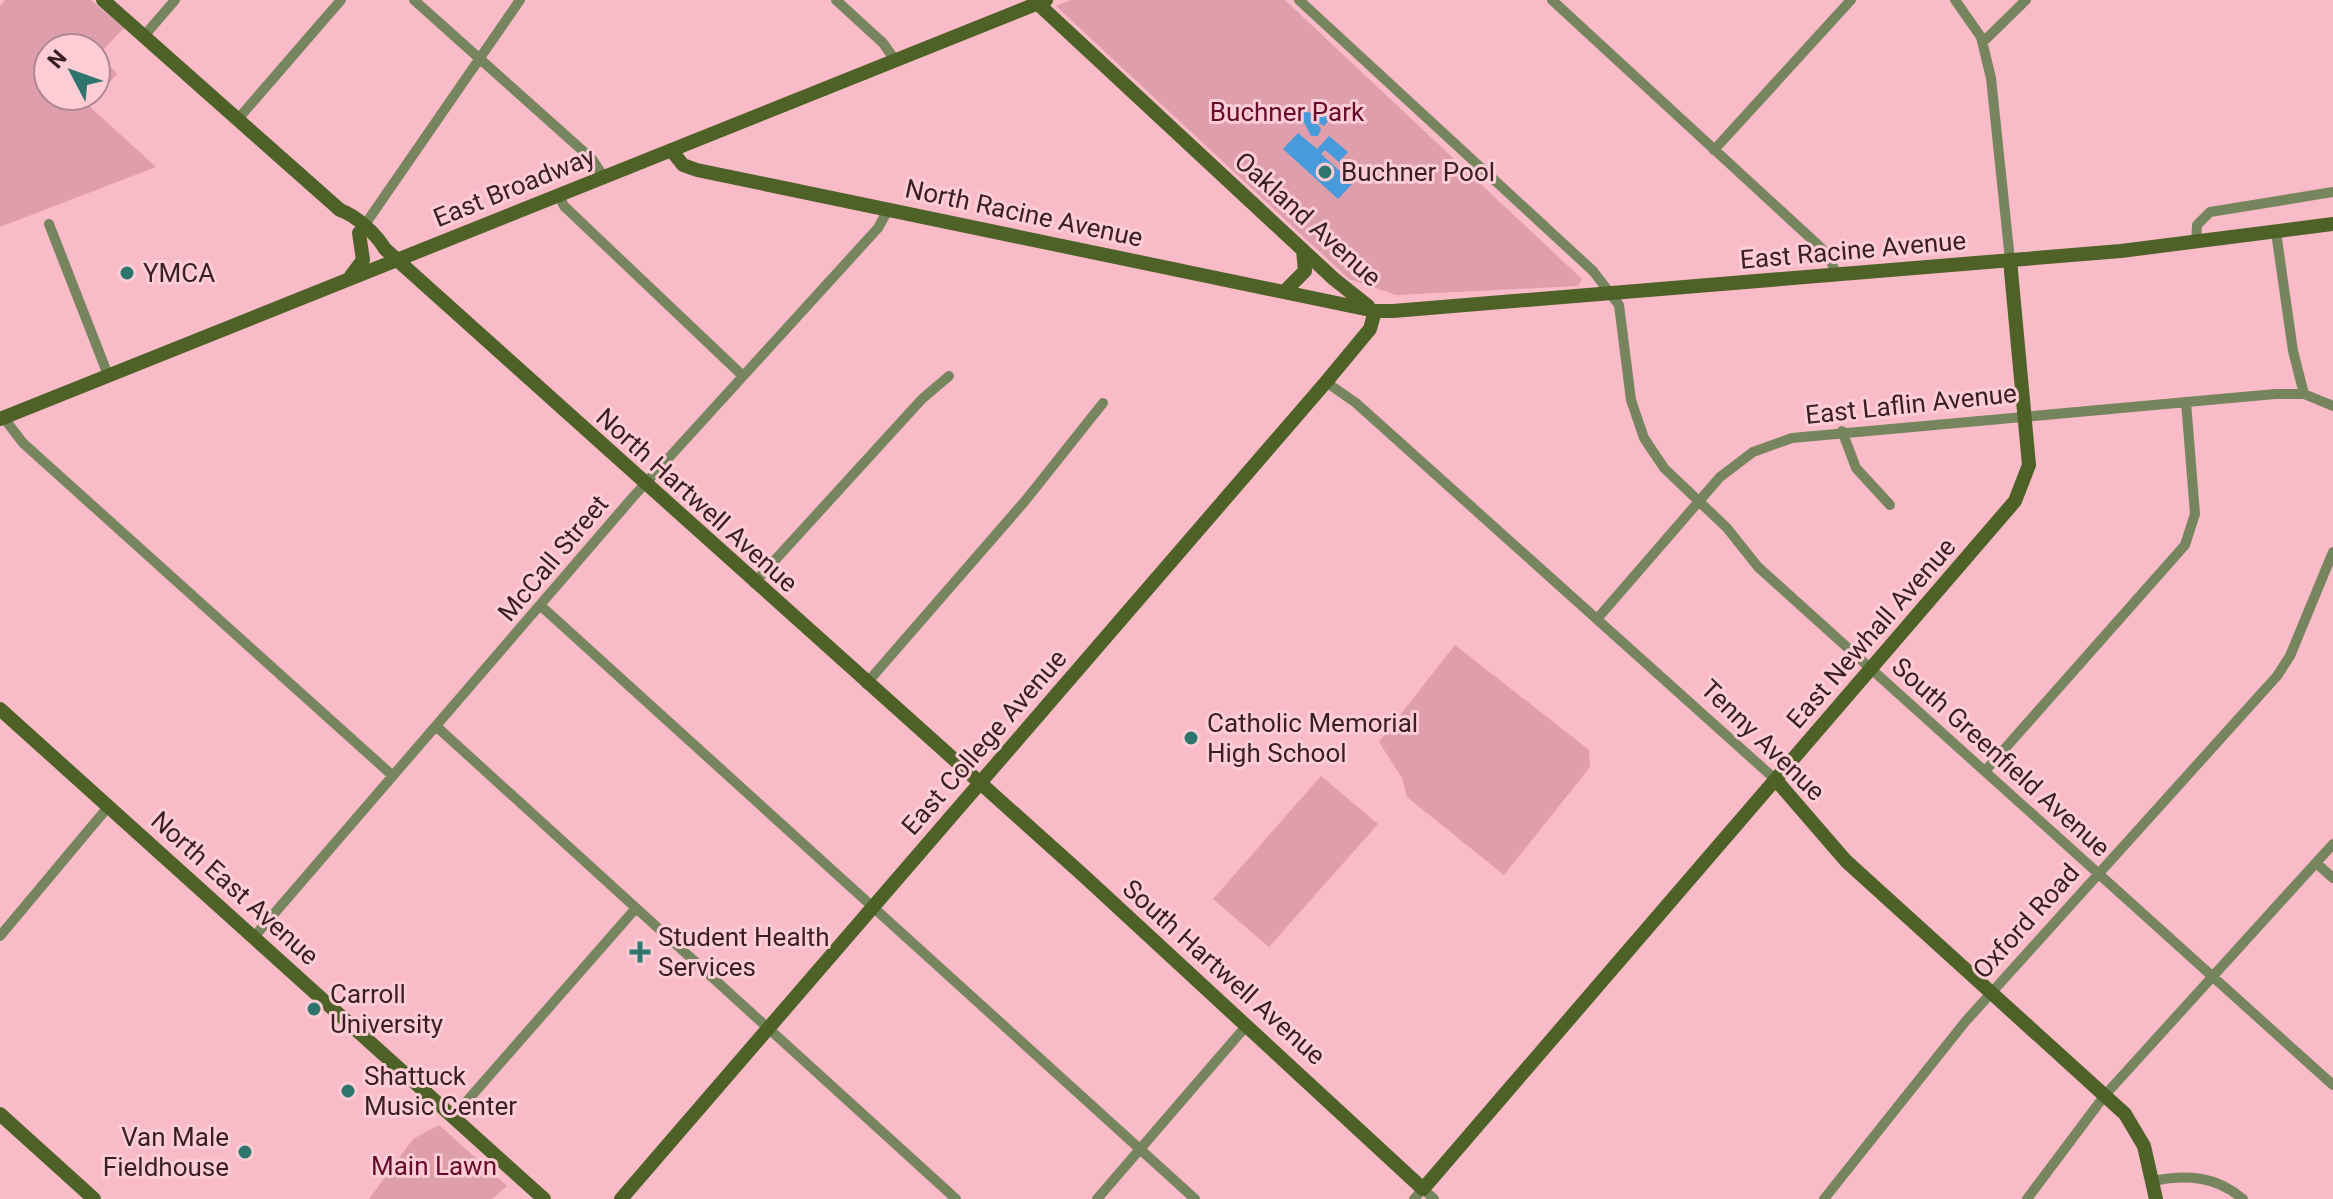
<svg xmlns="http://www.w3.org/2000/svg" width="2333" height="1199" font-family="Roboto,sans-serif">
<rect width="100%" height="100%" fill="#f9bbc8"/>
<path fill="#de9eac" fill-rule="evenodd" d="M5 0H91L124 28 99 54 117 74 89 106 156 167 0 227V6ZM48 48H96V96H48Z
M1071 0H1285L1582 279 1578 286 1396 295 1349 279 1056 6Z
M1455 645 1589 750 1590 767 1504 875 1407 797 1402 778 1379 742Z
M1321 776 1378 824 1269 947 1213 899Z
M439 1125 507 1186 492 1199H369L413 1139Z"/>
<path fill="#479bdb" d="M1300 107 1314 115 1325 110 1332 116 1324 126 1316 121 1321 129 1318 136H1311L1305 124 1293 116 1294 108Z
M1298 133 1317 149 1329 136 1348 152 1339 162 1325 150 1321 154 1353 183 1338 199 1283 149Z"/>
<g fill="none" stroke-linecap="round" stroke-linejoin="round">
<path stroke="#77855f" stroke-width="10" d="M414 0 592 159 603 176
M836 0 883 43 895 60
M1299 0 1593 271 1619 305 1631 400 1644 438 1664 468 1727 528 1758 567 2333 1085
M1552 0 1817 244 1829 256 1836 274
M1955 0 1981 37 1991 78 2010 260
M144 36 175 0
M1983 42 2026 0
M238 119 341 0
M1714 150 1851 0
M558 194 564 206 743 376
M49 224 108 375
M364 226 520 0
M2276 232 2293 351 2304 394
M2196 243 2197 225 2210 212 2333 192
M1326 382 1356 403 1776 780
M3 417 23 443 393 776
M1842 431 1856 468 1890 505
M754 583 922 399 949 376
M541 606 1195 1199
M1597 619 1720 477 1753 452 1792 438 2275 394H2304L2333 406
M866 684 1025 501 1103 403
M437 727 956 1199
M1985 771 2185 545 2195 514 2186 402
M2316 863 2333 878
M0 936 108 807
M254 937 633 497 878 228 888 210
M453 1117 636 908
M2153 1181C2186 1174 2216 1176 2243 1199
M1097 1199 1247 1025
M1414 1199 1423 1189 1434 1199
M1824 1199 1965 1022 2277 676 2290 656 2333 552
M2027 1199 2105 1095 2333 844"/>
<path stroke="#4e6127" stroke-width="14" d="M103 0 340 210C357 216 376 234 385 249L1084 876 1423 1189 2015 501 2029 465 2010 260
M1034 0 1334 279 1368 306
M671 150 683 165 697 170 1375 311H1393L2121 251 2333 224
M351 276 363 260 359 233
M1285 291 1305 271 1303 250
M0 419 1046 0
M0 709 544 1199
M1776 780 1846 861 2125 1114 2144 1146 2156 1199
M0 1114 94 1199
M621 1199 1326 382 1370 329 1375 311"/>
</g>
<g fill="#2e756d" stroke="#fdcdd6" stroke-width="3">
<circle cx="1325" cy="172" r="8"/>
<circle cx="127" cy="273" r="8"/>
<circle cx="1191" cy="738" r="8"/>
<path d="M636 940h8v8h8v8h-8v8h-8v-8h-8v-8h8z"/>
<circle cx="314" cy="1009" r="8"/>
<circle cx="348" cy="1091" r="8"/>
<circle cx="245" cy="1152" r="8"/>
</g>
<g text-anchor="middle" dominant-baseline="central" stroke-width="6" stroke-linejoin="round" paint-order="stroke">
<g font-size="26" fill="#660a2e" stroke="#fdcdd6">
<text x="1287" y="112">Buchner Park</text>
<text x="434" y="1166">Main Lawn</text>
</g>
<g font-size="26" fill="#3a1e25" stroke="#fdcdd6" text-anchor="start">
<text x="1341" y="172">Buchner Pool</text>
<text x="143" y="273">YMCA</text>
<text x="1207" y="723">Catholic Memorial<tspan x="1207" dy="30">High School</tspan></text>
<text x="658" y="937">Student Health<tspan x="658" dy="30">Services</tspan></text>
<text x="330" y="994">Carroll<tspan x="330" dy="30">University</tspan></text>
<text x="364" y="1076">Shattuck<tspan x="364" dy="30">Music Center</tspan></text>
<text x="229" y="1137" text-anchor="end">Van Male<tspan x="229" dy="30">Fieldhouse</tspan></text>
</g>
<g font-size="26" fill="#3a1e25" stroke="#fdcdd6">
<text transform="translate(514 187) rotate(-22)">East Broadway</text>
<text transform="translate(1024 213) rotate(12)">North Racine Avenue</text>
<text transform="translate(1308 219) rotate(42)">Oakland Avenue</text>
<text transform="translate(1853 250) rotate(-5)">East Racine Avenue</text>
<text transform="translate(1911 404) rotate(-6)">East Laflin Avenue</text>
<text transform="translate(697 500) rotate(42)">North Hartwell Avenue</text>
<text transform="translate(553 558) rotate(-50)">McCall Street</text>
<text transform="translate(1871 633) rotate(-49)">East Newhall Avenue</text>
<text transform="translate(1763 740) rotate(44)">Tenny Avenue</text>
<text transform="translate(984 742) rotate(-49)">East College Avenue</text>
<text transform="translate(2001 757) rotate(42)">South Greenfield Avenue</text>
<text transform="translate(235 888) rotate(42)">North East Avenue</text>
<text transform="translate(2026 921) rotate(-48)">Oxford Road</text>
<text transform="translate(1224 972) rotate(42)">South Hartwell Avenue</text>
</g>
</g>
<g transform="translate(72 72) rotate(311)"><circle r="38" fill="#fdcdd6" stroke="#af878f" stroke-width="2"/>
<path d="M0-6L14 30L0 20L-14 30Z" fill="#2e756d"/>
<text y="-12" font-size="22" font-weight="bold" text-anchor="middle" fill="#3a1e25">N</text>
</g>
</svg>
